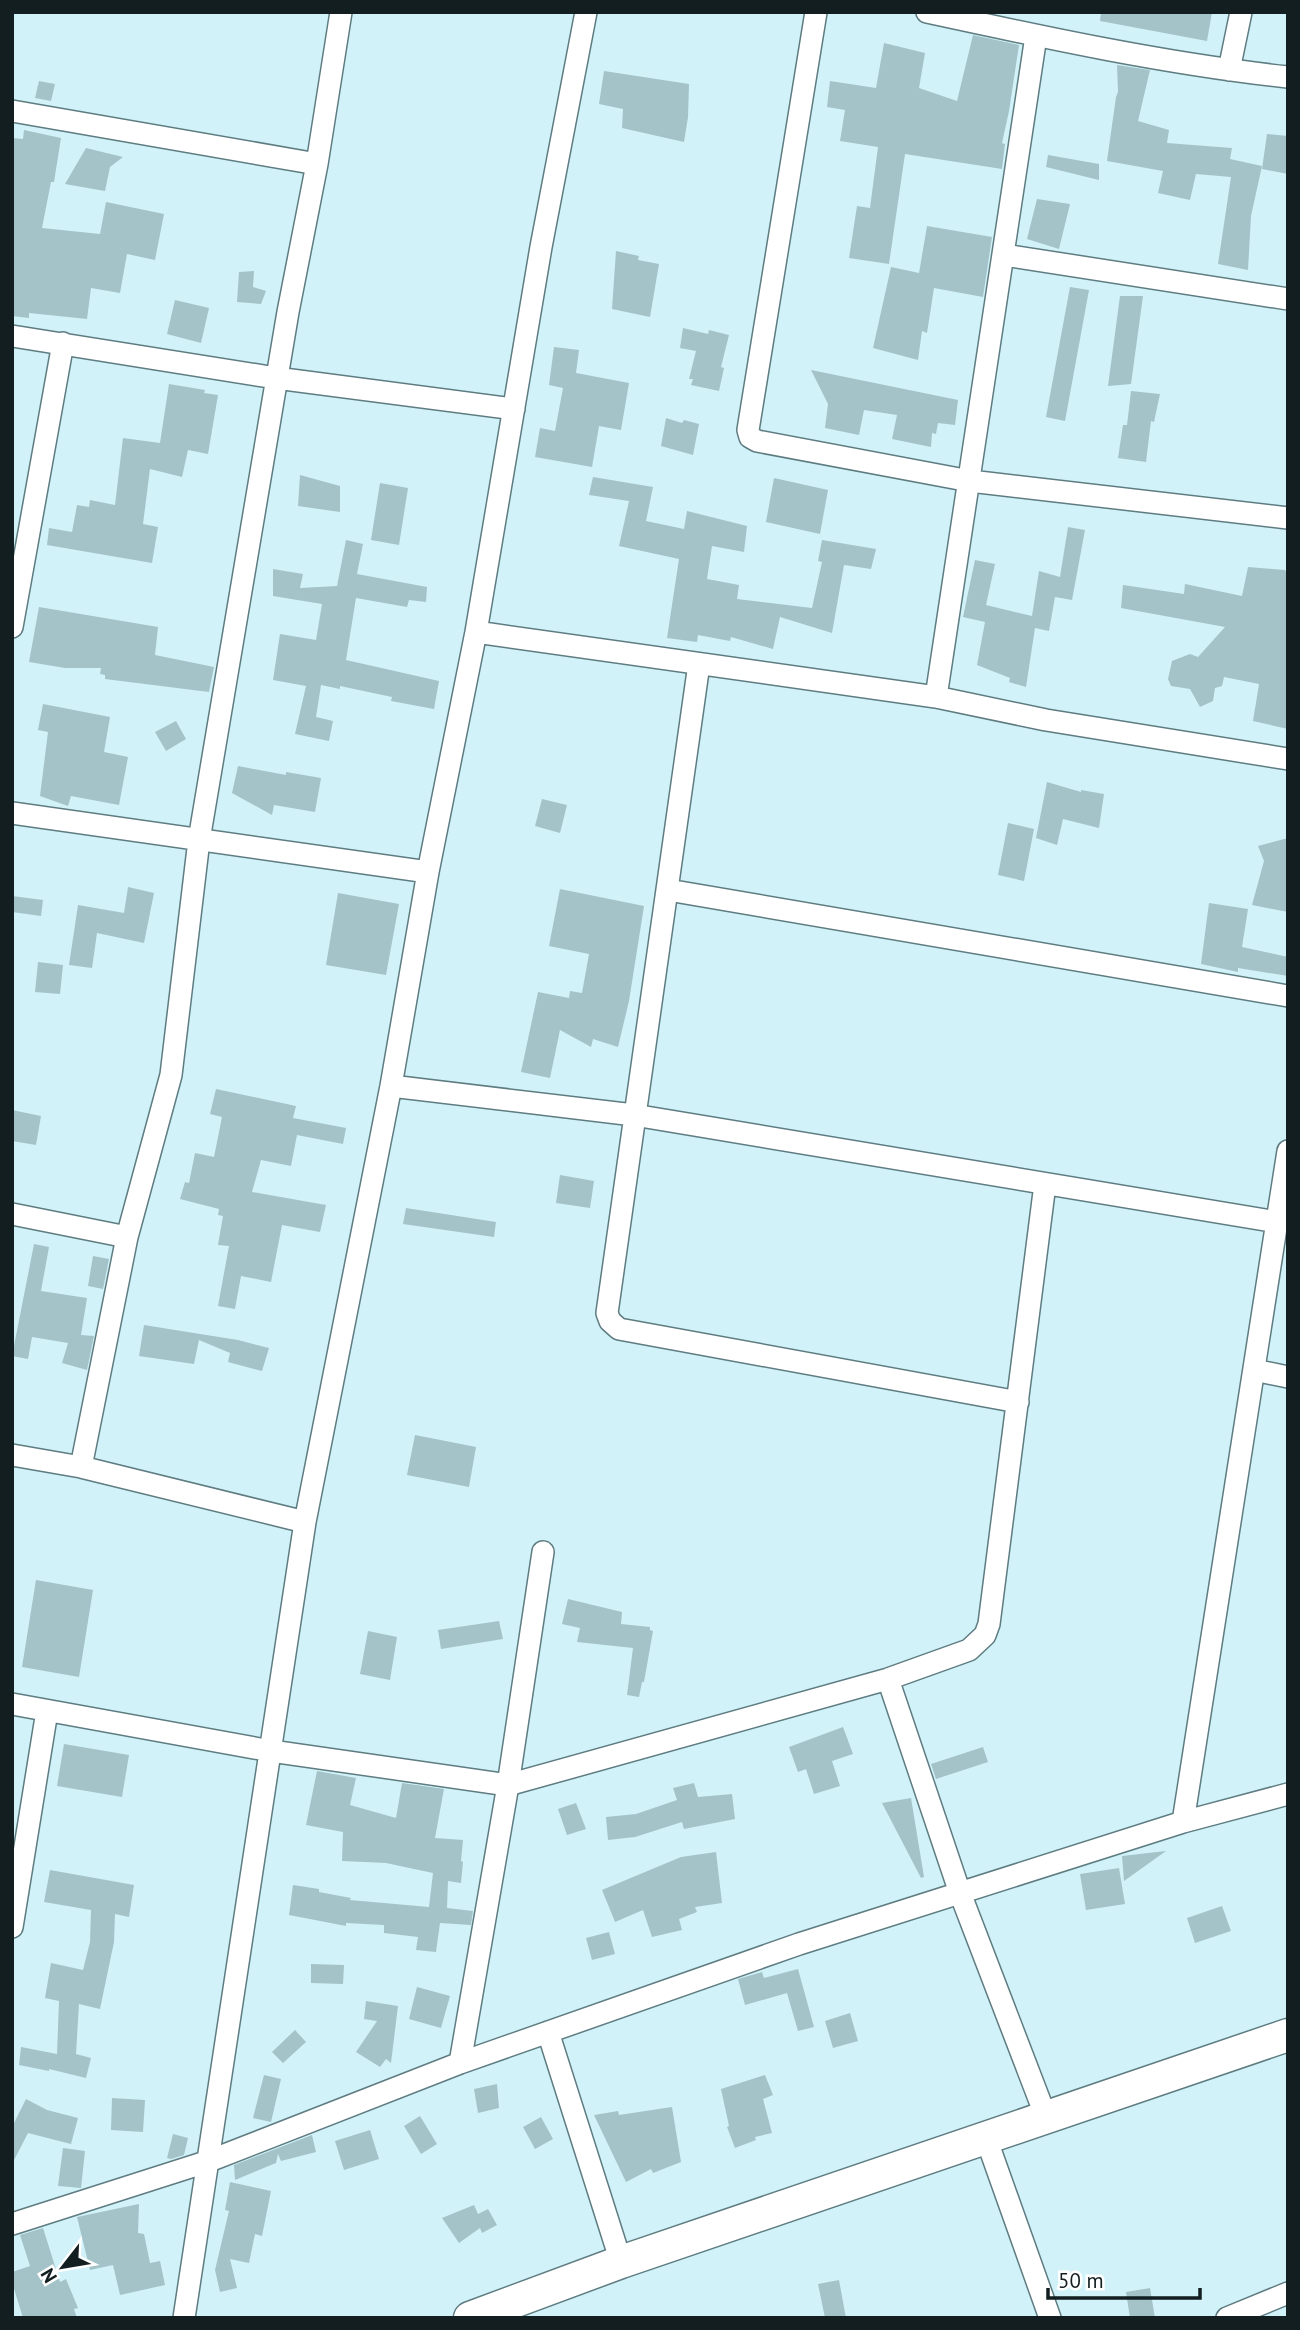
<svg xmlns="http://www.w3.org/2000/svg" width="1300" height="2330" font-family="'PT Sans',sans-serif">
<rect width="100%" height="100%" fill="#d1f2f8"/>
<path fill="#a3c3c8" d="M1101 12H1212L1207 41 1100 21Z
M973 35 1019 45 1009 111 1002 143 1005 144 1002 169 905 154 889 264 849 258 857 206 870 208 878 147 840 141 845 110 827 107 830 81 876 88 884 43 925 53 919 88 957 101Z
M1117 65 1150 70 1138 121 1169 130 1167 143 1232 148 1230 159 1262 166 1251 216 1248 270 1218 264 1231 177 1196 174 1190 200 1158 193 1163 171 1107 161 1116 97 1118 92Z
M604 71 689 84 688 117 684 142 622 128 623 109 599 104Z
M39 81 55 84 51 101 35 98Z
M24 130 61 138 54 182H51L42 228 100 234 106 202 164 214 155 260 127 254 120 293 91 288 87 319 29 313V318L12 316V138L23 139Z
M1267 134 1288 136V174L1262 169Z
M86 148 123 157 110 167 105 191 65 184Z
M1048 155 1099 164V180L1046 167Z
M1037 199 1070 204 1059 249 1027 239Z
M927 226 992 237 983 297 934 288 927 333 922 331 918 360 873 348 891 267 919 273Z
M616 251 639 256 638 260 659 264 650 317 612 309Z
M254 271 253 287 266 291 261 304 237 302 239 272Z
M1070 287 1089 290 1065 421 1046 417Z
M1120 296H1143L1131 384 1108 386Z
M175 300 209 308 201 343 167 334Z
M683 328 708 334 709 330 729 335 721 367 724 368 719 391 691 385 693 379H689L696 351 680 348Z
M554 347 579 350 576 373 629 383 621 430 599 426 592 467 535 457 540 428 555 431 563 388 549 385Z
M811 370 958 400 955 425 938 423 936 434 932 433 931 447 892 439 897 415 864 410 859 435 825 428 828 404Z
M169 384 205 390 204 393 218 395 208 454 188 450 182 477 150 469 143 524 158 527 152 563 47 545 49 528 72 532 77 505 89 507 90 500 115 505 123 438 160 443Z
M1131 391 1160 394 1154 422 1151 421 1146 462 1118 458 1123 425H1127Z
M666 418 682 423 684 420 699 424 693 455 661 446Z
M300 475 340 486V512L298 506Z
M593 477 653 487 646 521 684 529 687 511 747 526 744 552 712 546 707 579 739 585 737 599 812 608 822 562 818 561 822 540 876 549 871 569 844 565 832 633 780 617 773 649 731 637 730 641 698 635 697 642 667 638 679 559 619 546 629 501 589 495Z
M774 478 828 490 820 534 766 522Z
M380 483 408 488 399 545 371 540Z
M1068 527 1085 530 1072 600 1055 597 1049 631 1035 628 1026 687 1009 682 1010 678 977 665 985 622 963 617 975 560 995 564 986 605 1032 616 1039 571 1060 577Z
M346 540 363 544 357 574 427 587 426 602 409 600 407 607 356 598 346 660 439 681 434 709 391 701 392 697 340 686V689L321 685 316 717 333 721 329 741 295 734 306 686 273 680 280 634 316 640 322 604 273 596V569L303 574 300 588 337 586Z
M1248 567 1285 570 1288 576V729L1253 721 1259 684 1224 677 1222 686 1215 688 1213 701 1200 707 1190 689 1171 686 1168 679 1172 661 1190 654 1198 657 1225 627 1121 608 1123 585 1184 594 1185 584 1242 596Z
M39 607 158 627 155 655 214 667 209 692 105 679V675L100 674 101 668H65L29 662Z
M43 704 110 717 104 752 128 757 119 805 71 796 68 806 40 796 48 732 38 730Z
M176 721 186 739 166 751 155 732Z
M238 766 286 775V772L321 778 315 812 274 805 272 815 232 793Z
M1047 782 1081 792V790L1104 794 1099 828 1063 819 1057 845 1036 838Z
M542 799 567 805 560 833 535 826Z
M1008 823 1034 829 1024 881 998 875Z
M1288 838V912L1252 905 1264 861 1258 846Z
M128 887 154 893 144 943 97 933 92 968 69 965 78 905 124 913Z
M560 889 644 906 629 1001 618 1047 593 1039 591 1047 560 1030 550 1078 521 1072 538 992 569 998 570 991 582 993 589 954 549 946Z
M338 893 399 904 386 975 326 965Z
M12 896 43 900 41 916 12 912Z
M1209 903 1248 909 1242 947 1288 957V976L1238 968V972L1201 964Z
M38 962 63 965 60 994 35 992Z
M216 1089 296 1106 293 1118 346 1128 343 1144 297 1135 291 1166 261 1160 252 1192 326 1205 320 1232 282 1225 271 1282 241 1276 235 1309 218 1306 229 1246 218 1245 223 1216 218 1215 219 1209 180 1199 185 1182 189 1183 195 1153 214 1157 222 1117 210 1114Z
M12 1110 41 1116 36 1145 12 1141Z
M560 1175 594 1181 590 1208 556 1203Z
M406 1208 496 1222 494 1237 403 1224Z
M34 1244 49 1247 41 1291 87 1298 81 1335 94 1336 87 1370 62 1363 68 1343 32 1337 28 1359 12 1356Z
M93 1256 109 1259 103 1289 88 1286Z
M144 1325 200 1334V1337V1334L238 1340 269 1348 262 1371 228 1362 230 1353 199 1340 194 1364 139 1356Z
M415 1435 476 1447 469 1487 407 1475Z
M36 1580 93 1590 79 1677 22 1667Z
M568 1599 622 1612 621 1624 650 1627V1630L653 1631 644 1682H642L639 1697 627 1695 633 1648 577 1642 580 1628 562 1624Z
M499 1621 503 1639 441 1649 438 1630Z
M368 1631 397 1637 390 1680 360 1674Z
M843 1727 853 1754 832 1761 840 1786 814 1794 806 1769 798 1772 789 1747Z
M64 1744 129 1755 122 1797 57 1786Z
M983 1747 988 1762 936 1779 931 1764Z
M317 1771 356 1778 350 1805 396 1818 402 1783 444 1789 435 1838 463 1840 461 1861 463 1862 461 1883 448 1881 447 1908 473 1911 471 1925 440 1923 436 1952 416 1950 418 1937 384 1933V1925L346 1923V1926L289 1915 293 1885 319 1889V1892L351 1898 350 1900 429 1907 433 1873 386 1863 342 1861 343 1832 306 1825Z
M694 1783 698 1797 732 1794 735 1819 684 1829 682 1822 635 1837 608 1840 606 1817 636 1814 677 1800 673 1788Z
M911 1798 924 1877 921 1878 882 1803Z
M576 1803 586 1829 567 1835 558 1809Z
M1166 1851 1124 1881 1122 1856Z
M716 1852 722 1903 695 1907 697 1912 679 1919 682 1930 652 1937 643 1910 615 1922 602 1890 681 1857Z
M1119 1868 1125 1904 1086 1910 1080 1874Z
M50 1870 134 1885 129 1917 115 1914 114 1942 100 2009 79 2004 76 2054 91 2058 86 2078 49 2069V2071L19 2065 21 2047 57 2054 59 2001 45 1998 51 1963 83 1970 90 1942 91 1910 44 1902Z
M1222 1906 1231 1931 1195 1943 1187 1918Z
M609 1932 615 1954 592 1960 586 1938Z
M311 1964 344 1965 343 1984 311 1983Z
M798 1969 814 2027 798 2031 787 1993 745 2005 738 1979 762 1972 764 1978Z
M417 1987 450 1996 441 2028 409 2019Z
M366 2001 398 2006 391 2063 386 2059 380 2067 356 2052 377 2021 364 2019Z
M850 2013 858 2041 833 2048 825 2021Z
M295 2030 306 2042 283 2063 272 2052Z
M264 2075 281 2079 271 2122 253 2118Z
M765 2075 773 2095 763 2099 772 2133 755 2137 756 2140 735 2148 727 2127 729 2126 721 2089Z
M497 2084 499 2108 478 2113 474 2089Z
M112 2098 145 2100 143 2132 111 2130Z
M26 2099 47 2110 78 2118 71 2144 28 2133 12 2164V2127Z
M672 2107 681 2162 653 2173 651 2169 626 2182 594 2115 618 2111 619 2115Z
M420 2116 437 2144 421 2154 404 2126Z
M541 2117 553 2139 535 2149 523 2127Z
M370 2130 379 2159 344 2170 335 2141Z
M173 2134 188 2138 184 2155 171 2159 167 2158Z
M312 2135 316 2152 281 2161 278 2154 276 2163 235 2180 234 2165Z
M63 2148 85 2151 81 2188 58 2186Z
M230 2182 271 2191 262 2236 255 2234 249 2263 230 2259 237 2288 220 2292 215 2270 229 2211 225 2210Z
M139 2204 138 2233 144 2234 150 2263 160 2261 165 2285 120 2295 113 2265 90 2270 77 2217Z
M474 2205 478 2214 488 2209 497 2225 482 2233 480 2228 459 2243 442 2218Z
M43 2228 60 2282 66 2279 78 2308 74 2309 77 2318H23L12 2282V2272L30 2266 20 2235Z
M839 2280 846 2318H825L818 2284Z
M1150 2288 1155 2318H1130L1126 2292Z"/>
<g fill="none" stroke-linecap="round" stroke-linejoin="round">
<g stroke="#5e7c81" stroke-width="24">
<path id="street" d="M816 12 748 430 750 437 757 441 970 481 1288 518
M927 12C1047 38 1167 64 1288 77
M1229 70 1241 12
M12 111 317 164
M1004 255 1288 299
M12 336 276 378 514 409
M12 627 63 343
M476 632 936 697 1046 720 1288 759
M699 664 607 1313 610 1321 619 1329 1018 1402
M936 697 1036 36
M12 813 428 872
M668 890 1288 996
M391 1086 634 1115 1277 1222
M12 1214 127 1237
M1254 1370 1288 1377
M12 1455 81 1467 305 1522
M81 1467 127 1237 171 1075 199 840 288 312 317 164 341 12
M888 1679 960 1893 1046 2117
M12 1704 271 1751 508 1785 888 1679 969 1650 985 1635 989 1624 1045 1184
M1183 1822 1288 1151
M12 1927 47 1711
M548 2032 621 2262
M460 2063 508 1785 543 1552
M986 2138 1050 2318
M12 2224 209 2161 460 2063 799 1944 1183 1822 1288 1794
M184 2318 305 1522 391 1086 428 872 476 632 541 247 586 12
M1227 2318 1288 2293"/>
</g>
<g stroke="#5e7c81" stroke-width="35">
<path id="secondary" d="M470 2318 621 2262 1288 2035"/>
</g>
<use href="#street" stroke="#fff" stroke-width="21"/>
<use href="#secondary" stroke="#fff" stroke-width="32"/>
</g>
<rect width="1300" height="2330" fill="none" stroke="#121e20" stroke-width="28"/>
<g transform="translate(63 2267) rotate(239)" stroke="#ffffff" stroke-width="5" paint-order="stroke">
<path d="M0-5L12 26L0 18L-12 26Z" fill="#121e20"/>
<text y="-10" font-size="19" font-weight="bold" text-anchor="middle" fill="#121e20">N</text>
</g>
<path d="M1048 2288v10h152v-10" fill="none" stroke="#121e20" stroke-width="3.5"/>
<text x="1058" y="2288" font-size="21" fill="#121e20" stroke="#ffffff" stroke-width="5" paint-order="stroke">50 m</text>
</svg>
